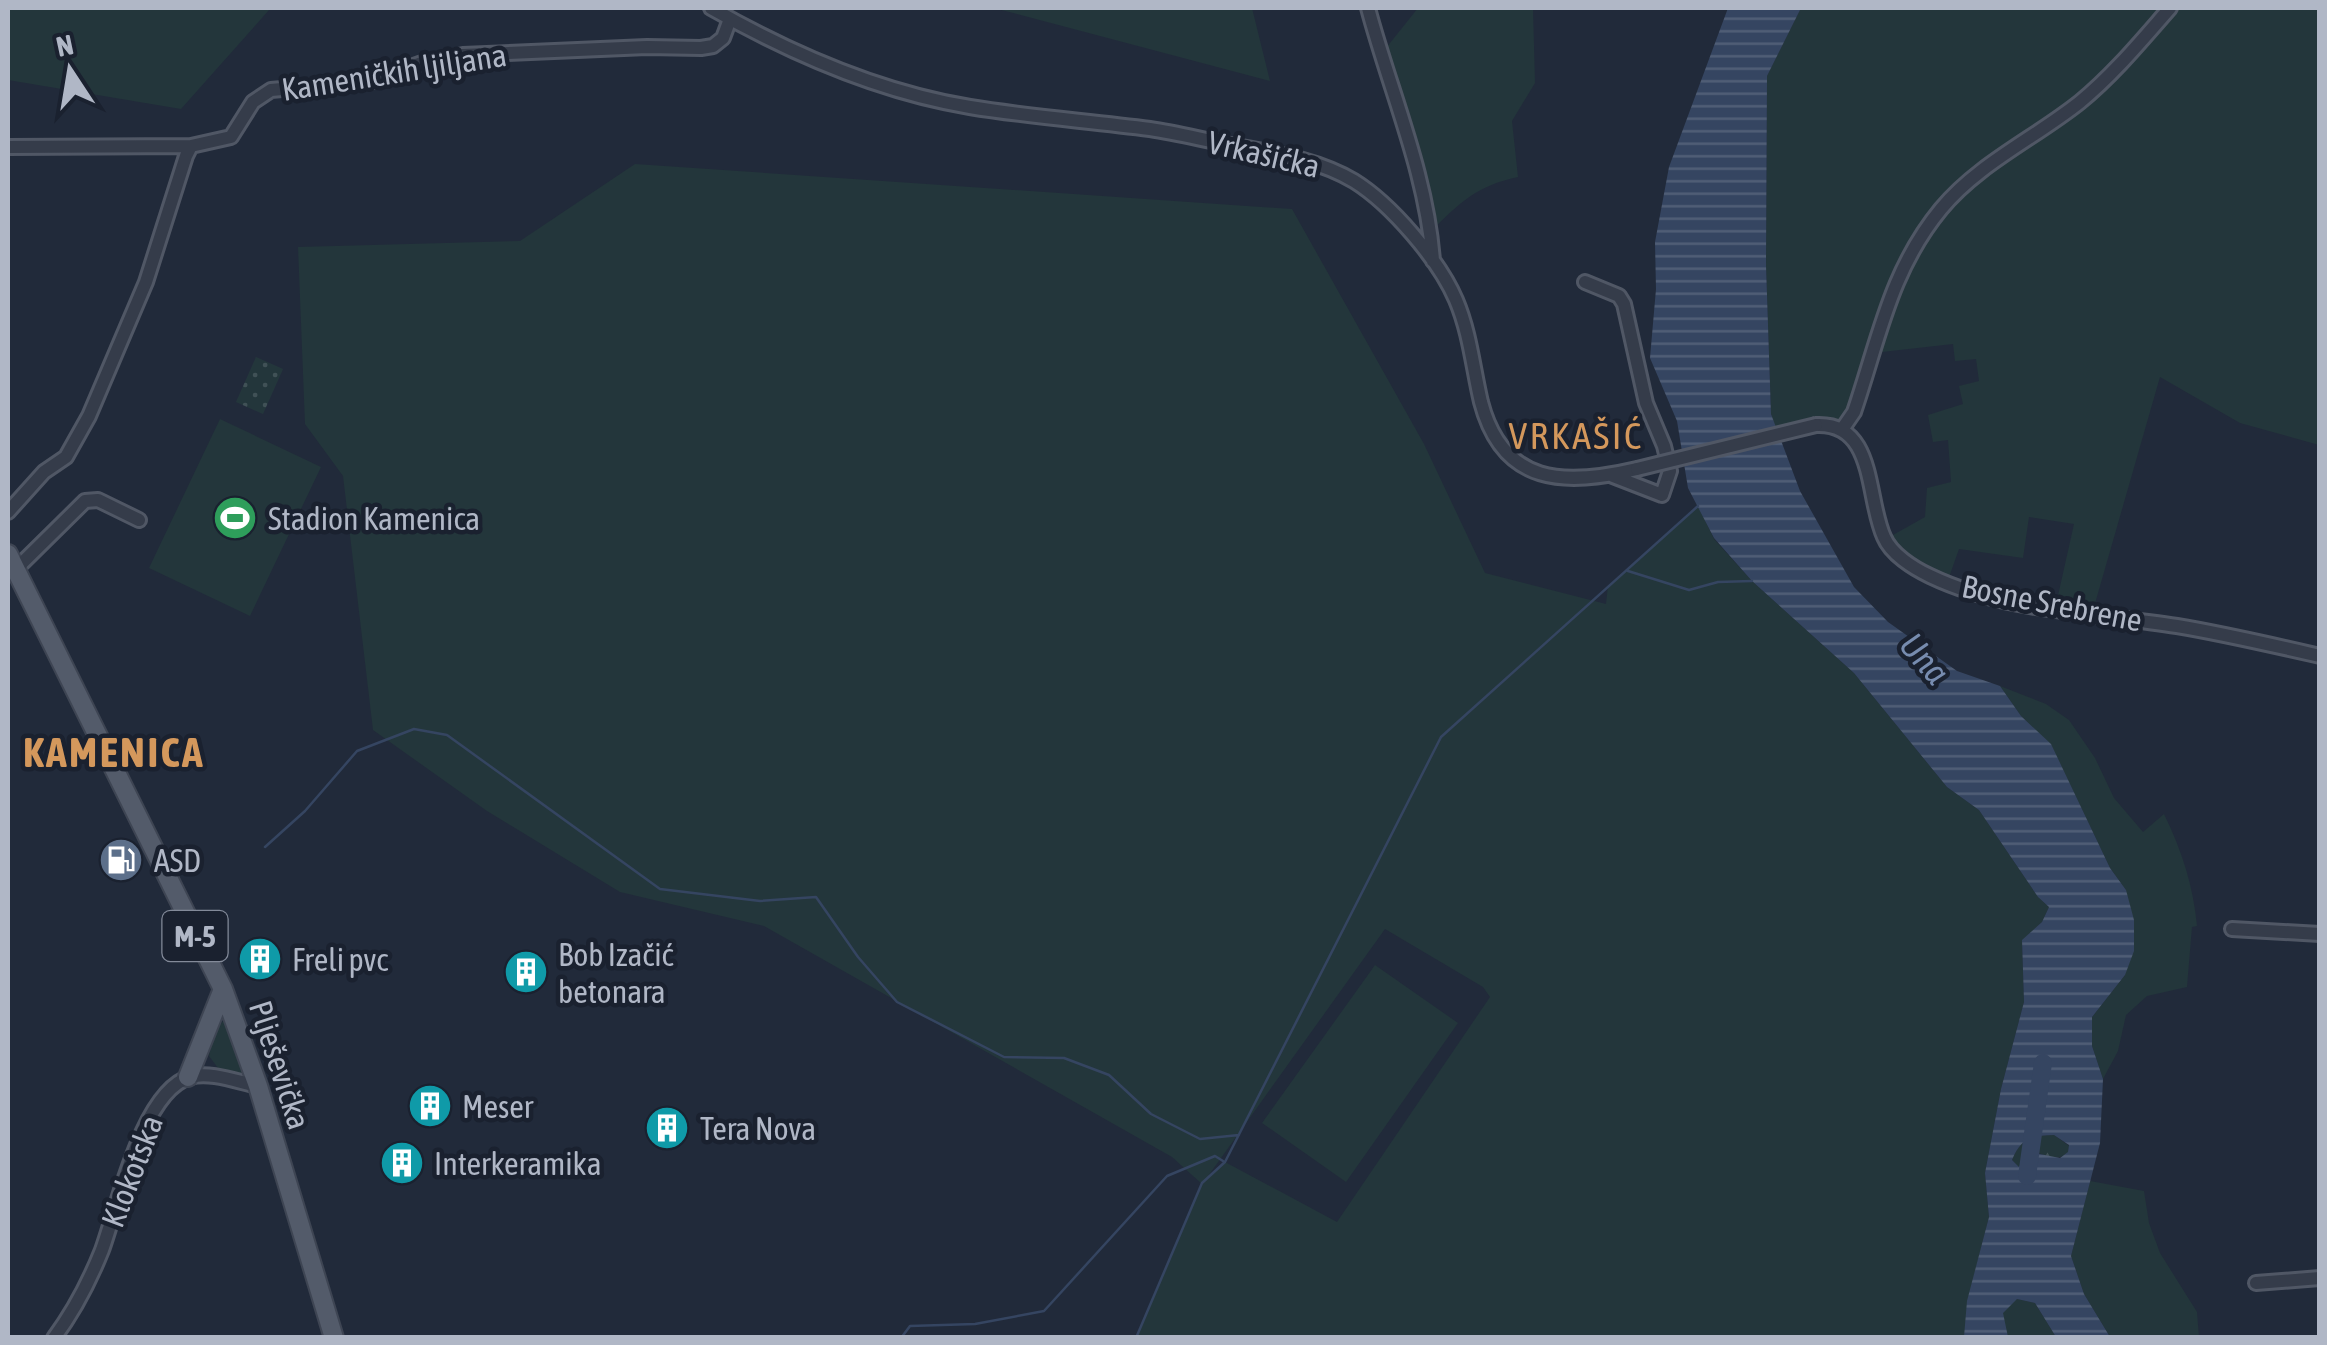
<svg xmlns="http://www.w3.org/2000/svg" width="2327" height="1345" font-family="'Asap Condensed',sans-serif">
<defs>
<pattern id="forest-firs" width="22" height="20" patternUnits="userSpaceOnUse" patternTransform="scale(2.5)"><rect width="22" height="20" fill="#23363b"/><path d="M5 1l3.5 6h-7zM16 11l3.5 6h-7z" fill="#405156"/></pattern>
<pattern id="garden-dots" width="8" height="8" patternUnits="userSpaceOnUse" patternTransform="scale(2.5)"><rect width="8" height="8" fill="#23363b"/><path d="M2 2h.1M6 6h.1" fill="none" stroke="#405156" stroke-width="1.8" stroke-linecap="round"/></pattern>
<pattern id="water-rules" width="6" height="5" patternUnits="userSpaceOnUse" patternTransform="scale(2.5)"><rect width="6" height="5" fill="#354561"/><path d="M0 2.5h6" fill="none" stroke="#505e76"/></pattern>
</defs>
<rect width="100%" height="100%" fill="#212a3a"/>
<path fill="#23363b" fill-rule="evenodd" d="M8 8H276L269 10 181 109 8 80Z
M994 8H1252L1270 81Z
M1418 8H1533L1535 83 1512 121 1518 177C1476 186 1461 202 1431 231L1382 53Z
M1801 8H2319V445L2240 423 2160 377 2092 614 2055 609 2074 524 2029 517 2023 558 1959 549 1947 583 1884 540 1925 517 1927 488 1951 482 1948 440 1933 442 1928 415 1963 404 1959 386 1979 381 1976 359 1955 361 1953 344 1873 353 1843 428 1776 436 1771 414 1766 265 1767 76Z
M635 164 1292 209 1424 444 1485 573 1606 604 1608 586 1698 506 1714 539 1752 581 1854 673 1947 787 1979 810 2038 897 2049 907 2042 922 2022 941 2024 1002 2001 1089 1985 1173 1989 1217 1968 1300 2008 1305 2017 1299 2035 1303 2056 1337H1136L1202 1184 1172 1157 764 926 620 892 487 811 373 730 343 476 305 424 298 247 520 241ZM1385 929 1483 987 1490 997 1337 1222 1225 1162 1206 1179Z
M220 419 321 467 250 616 149 568Z
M2000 686 2046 704 2069 720 2095 758 2114 798 2143 832 2164 814C2182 851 2193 885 2197 926L2192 927 2187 987 2147 996 2126 1015 2118 1051 2103 1079 2092 1046V1017L2125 975 2126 890 2110 868 2051 745 2021 716Z
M1375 965 1458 1023 1346 1182 1262 1123Z
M225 1018 248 1081 221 1072 209 1056 214 1034Z
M2090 1181 2144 1191 2149 1223 2160 1253 2197 1312 2199 1337H2110L2084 1294 2071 1256Z"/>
<path fill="url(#forest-firs)" d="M2054 1135 2069 1146 2068 1153C2057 1160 2050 1159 2039 1153L2027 1157 2019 1168 2012 1160C2021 1138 2031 1136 2054 1135Z"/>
<path fill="url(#garden-dots)" d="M256 357 283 369 263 414 236 402Z"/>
<path fill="url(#water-rules)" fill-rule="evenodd" d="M1728 8H1801L1767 76 1766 265 1771 414 1800 491 1854 587 1888 622 1957 671 2000 686 2021 716 2051 744 2110 868 2126 890 2134 920V951L2125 975 2092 1017V1046L2103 1079 2100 1143 2071 1256 2084 1294 2110 1337H2056L2035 1303 2017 1299 2003 1313 2008 1337H1964L1967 1301 1989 1217 1985 1173 2001 1089 2024 1002 2022 940 2042 922 2049 907 2038 897 1979 810 1947 787 1854 673 1752 581 1714 538 1688 488 1677 421 1650 358 1656 289 1655 242 1669 167ZM2054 1135 2069 1145 2068 1152 2060 1158 2029 1152 2019 1167 2012 1160C2021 1138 2031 1136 2054 1135Z"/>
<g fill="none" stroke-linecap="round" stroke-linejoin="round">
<path stroke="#354561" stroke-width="2.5" d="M1628 571 1689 590 1718 582 1752 581
M265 847 305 811 357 751 414 729 447 735 660 889 760 901 816 897 858 957 897 1002 1004 1057 1064 1058 1109 1075 1151 1114 1200 1139 1239 1135
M901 1338 910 1326 975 1324 1044 1311 1167 1176 1215 1156 1223 1161
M1136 1338 1202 1183 1225 1162 1441 737 1698 506"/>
<path stroke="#354561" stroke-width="18" d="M2027 1176 2043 1063"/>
<g stroke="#505765" stroke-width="18">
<path id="minor" d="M711 8C790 53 879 92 970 107 1030 117 1090 121 1150 129 1177 133 1204 140 1231 145 1273 153 1317 159 1354 181 1391 204 1439 260 1456 300 1470 333 1473 368 1481 402 1503 486 1565 486 1637 469
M1368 8C1390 91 1427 174 1433 261
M8 147 191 146 231 137 253 102 271 90 372 81 422 63 463 55 647 47 701 48 713 46 723 38 730 19
M1585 282 1619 296 1624 304 1646 403 1664 446 1670 471 1662 495 1613 476
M1816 425C1876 422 1866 498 1884 537 1891 554 1913 568 1930 576 2005 612 2095 613 2177 626 2225 634 2272 645 2320 656
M1843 428 1854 412C1879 339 1890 271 1941 209 1978 164 2035 138 2080 102 2114 74 2141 41 2170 8
M8 512 44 472 66 457 89 416 146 282 186 156 191 146
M15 570 85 501 98 500 139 520
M2232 929 2320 934
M2256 1283 2320 1278
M54 1338C74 1311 90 1280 102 1250 118 1206 142 1091 190 1077 210 1071 238 1082 258 1086"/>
</g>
<g stroke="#3e4553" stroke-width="22">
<path id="major" d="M8 554 223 989 258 1086 334 1338
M188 1077 223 989"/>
</g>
<use href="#minor" stroke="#353c4a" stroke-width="12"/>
<use href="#major" stroke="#535b6a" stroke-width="18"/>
<g stroke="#505765" stroke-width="18" stroke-linecap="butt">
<path id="minor-bridge" d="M1637 469 1816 425"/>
</g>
<use href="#minor-bridge" stroke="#353c4a" stroke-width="12"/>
</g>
<defs>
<g id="stadium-disc" transform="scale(2.25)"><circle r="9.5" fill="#2e9e5b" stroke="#1a212f"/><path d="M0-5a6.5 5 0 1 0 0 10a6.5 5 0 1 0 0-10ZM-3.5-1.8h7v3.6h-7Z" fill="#fff"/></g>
<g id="fuel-disc" transform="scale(2.25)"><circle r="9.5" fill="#5c6f8a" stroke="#1a212f"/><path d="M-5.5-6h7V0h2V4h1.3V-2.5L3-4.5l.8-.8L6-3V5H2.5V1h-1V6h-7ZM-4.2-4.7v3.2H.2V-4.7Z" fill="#fff"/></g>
<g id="building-disc" transform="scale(2.25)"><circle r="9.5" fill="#0f9aa8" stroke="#1a212f"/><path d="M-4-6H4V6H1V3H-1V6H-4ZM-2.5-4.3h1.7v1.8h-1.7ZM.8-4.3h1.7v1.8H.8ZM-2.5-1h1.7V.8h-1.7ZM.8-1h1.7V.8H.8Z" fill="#fff"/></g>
</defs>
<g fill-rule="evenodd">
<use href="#stadium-disc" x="235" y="518"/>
<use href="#fuel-disc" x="121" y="860"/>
<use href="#building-disc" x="260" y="959"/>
<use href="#building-disc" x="526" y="972"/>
<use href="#building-disc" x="430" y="1106"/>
<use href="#building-disc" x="667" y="1128"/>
<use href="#building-disc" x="402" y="1163"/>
</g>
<g text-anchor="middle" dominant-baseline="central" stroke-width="9" stroke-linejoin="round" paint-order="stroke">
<rect fill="#1a212f" stroke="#838a99" stroke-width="2.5" x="162.5" y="911" width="65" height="50" rx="8"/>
<g font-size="30" font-weight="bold" fill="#b0b7c6">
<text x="195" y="936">M-5</text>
</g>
<g font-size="32" fill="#b0b7c6" stroke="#1a212f">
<text transform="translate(394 72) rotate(-9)">Kameničkih ljiljana</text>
<text transform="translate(1264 154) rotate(13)">Vrkašićka</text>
<text transform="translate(2052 603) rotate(11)">Bosne Srebrene</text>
<text transform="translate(280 1065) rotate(72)">Plješevička</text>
<text transform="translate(132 1171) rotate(-69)">Klokotska</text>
</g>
<g font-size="32" fill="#b0b7c6" stroke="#1a212f" text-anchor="start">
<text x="268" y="518">Stadion Kamenica</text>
<text x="154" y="860">ASD</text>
<text x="558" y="954">Bob Izačić<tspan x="558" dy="37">betonara</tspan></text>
<text x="292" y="959">Freli pvc</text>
<text x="462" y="1106">Meser</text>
<text x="700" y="1128">Tera Nova</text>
<text x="434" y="1163">Interkeramika</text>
</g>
<g font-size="35" font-style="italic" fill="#778caf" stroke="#1a212f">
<text transform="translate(1925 658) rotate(49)">Una</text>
</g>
<g font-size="38" letter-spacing="2.5" fill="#d4985c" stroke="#1a212f">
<text x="1576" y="435">VRKAŠIĆ</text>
</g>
<g font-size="42" font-weight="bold" letter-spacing="2.5" fill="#d4985c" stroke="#1a212f">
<text x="114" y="752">KAMENICA</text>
</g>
</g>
<rect width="2327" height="1345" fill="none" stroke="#b0b7c6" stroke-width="20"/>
<g transform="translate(70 70) rotate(348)" stroke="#1a212f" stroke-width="8" paint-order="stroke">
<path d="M0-8L18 38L0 25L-18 38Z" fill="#b0b7c6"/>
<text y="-15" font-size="28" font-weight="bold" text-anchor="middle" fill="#b0b7c6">N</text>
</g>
</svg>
